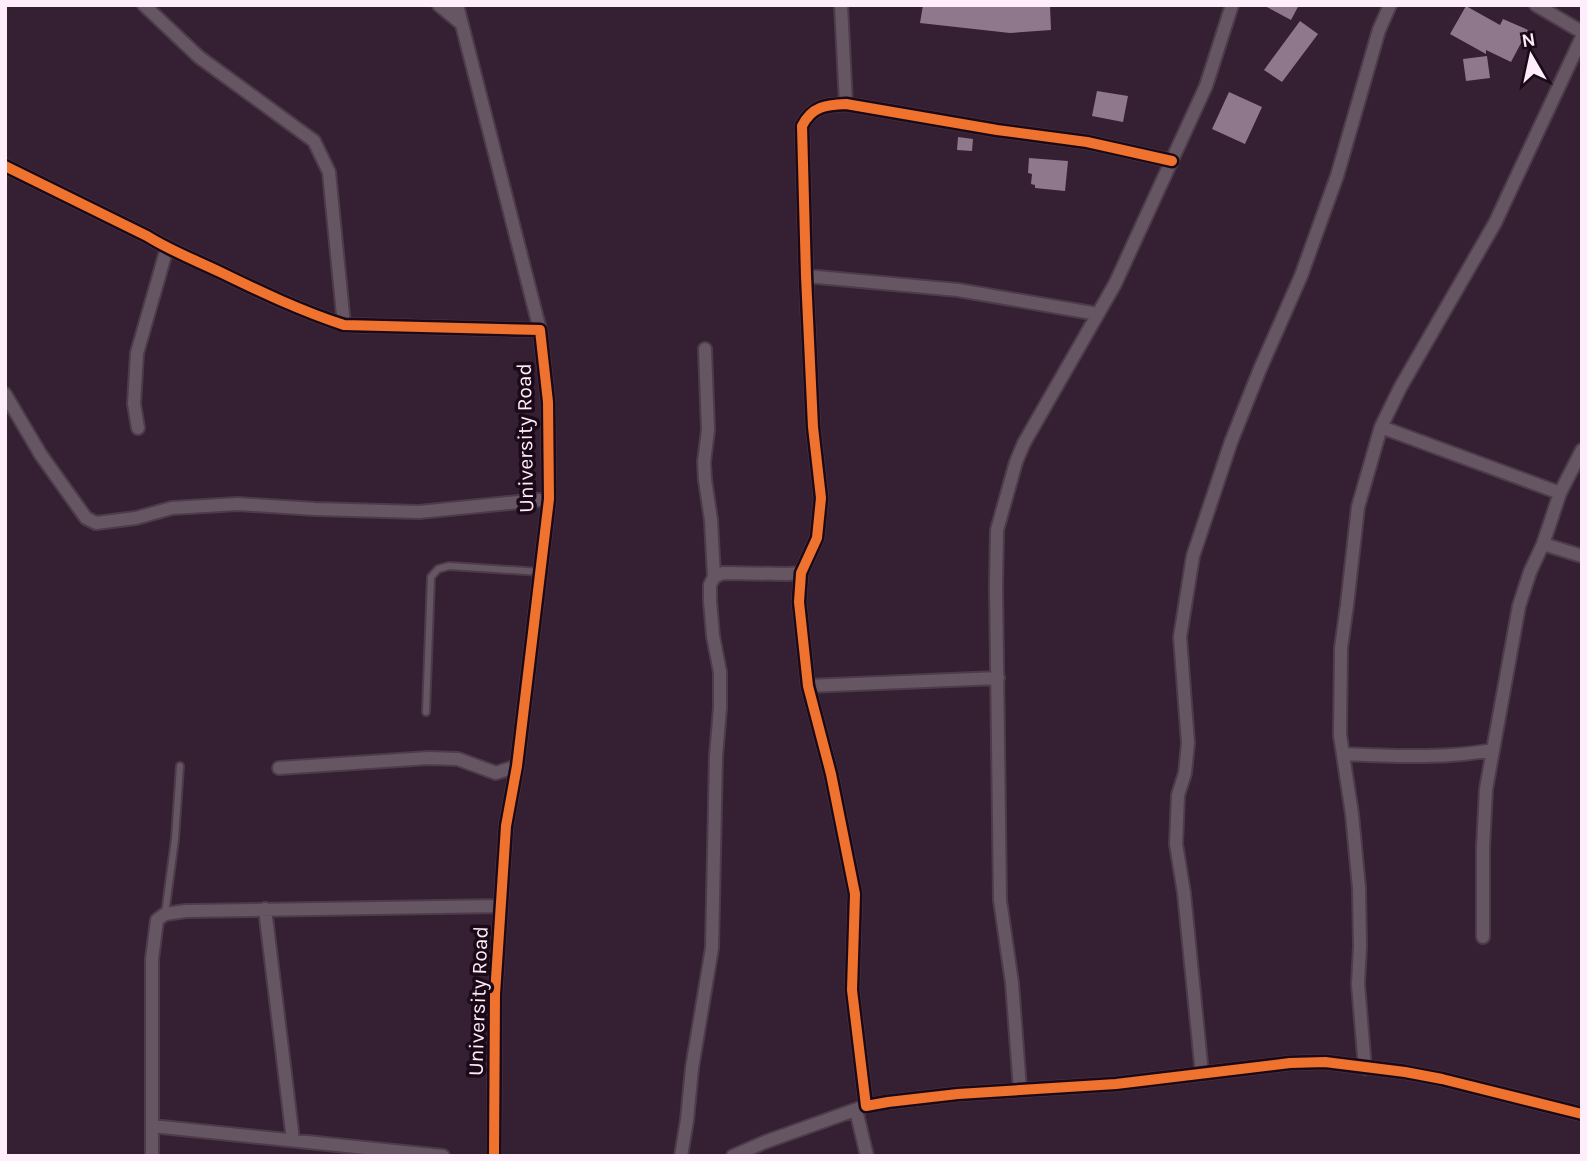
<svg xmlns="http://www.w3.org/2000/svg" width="1587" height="1161" font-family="Karla,sans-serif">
<rect width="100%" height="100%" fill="#351f32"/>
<path fill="#8f788b" d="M923 5H1050L1051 30 1010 33 920 23Z
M1263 5H1299L1291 20Z
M1466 6 1500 25 1503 19 1528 30 1511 62 1486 50V54L1450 34Z
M1300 21 1318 34 1282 82 1264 70Z
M1487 56 1490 78 1466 81 1463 59Z
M1097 91 1128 96 1123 122 1092 116Z
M1229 92 1262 107 1245 144 1212 129Z
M958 137 973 139 972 151 957 150Z
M1029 158 1068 161 1065 191 1035 188V185L1031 184 1032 174 1028 173Z"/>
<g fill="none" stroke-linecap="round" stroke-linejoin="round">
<g stroke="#4c3c4a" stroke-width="10">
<path id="lane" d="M426 712 431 577 438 569 449 566 541 572
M165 914 175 839 180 766"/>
</g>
<g stroke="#4c3c4a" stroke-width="16">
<path id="street" d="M144 5 199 57 314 141 329 172 344 325
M439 5 462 24
M457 5 540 330
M841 5 846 104
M1536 5 1582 32
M1172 161 1087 142 997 130 846 104C826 105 812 106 802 126L806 276 813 427 821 498 817 538 801 573 799 602 808 686 831 774 855 894 852 990 866 1106 888 1102 958 1094 1116 1084 1290 1063 1325 1062 1405 1072 1442 1079 1582 1114
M5 166 147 236C171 251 195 260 220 272 261 292 301 311 344 325L540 330 548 402 549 499 517 766 506 826 495 994 494 1156
M806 276 958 290 1098 314
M5 394 41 455 86 518 96 523 136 518 172 508 238 504 315 509 419 512 549 499
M1381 427 1560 493
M138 428 134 404 137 353 167 248
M1543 544 1582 556
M714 577 723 573 787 574 801 573
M808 686 998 678
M1343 754C1394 756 1443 759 1493 750
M279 768 429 758 458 759 496 773 517 766
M265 909 293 1140
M1483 937V848L1486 789 1519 606 1530 572 1543 544 1560 493 1582 450
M1365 1068 1358 984 1360 946 1359 888 1352 814 1340 735 1341 648 1347 605 1358 507 1381 427 1400 388 1495 223 1582 37
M1202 1074 1184 893 1176 844 1178 795 1185 773 1188 743 1180 637 1193 556 1231 442 1260 369 1301 276 1337 176 1379 30 1390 5
M1020 1089 1012 983 1000 900 996 586 997 530 1016 462 1024 443 1115 284 1206 86 1232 5
M856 1110 867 1156
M152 1126 443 1156
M152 1156V959L157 920 165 914 186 911 500 906
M681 1156 687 1120 692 1068 712 948 716 756 720 708V672L713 636 710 601V585L714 577 711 520 705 480 704 462 708 430 705 349
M733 1156 765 1142 866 1106"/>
</g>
<use href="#lane" stroke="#665563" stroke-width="6"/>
<use href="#street" stroke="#665563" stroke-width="12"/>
<g stroke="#1b0918" stroke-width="15">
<path id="cycleway" d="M1172 161 1087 142 997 130 846 104C826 105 812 106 802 126L806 276 813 427 821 498 817 538 801 573 799 602 808 686 831 774 855 894 852 990 866 1106 888 1102 958 1094 1116 1084 1290 1063 1325 1062 1405 1072 1442 1079 1582 1114
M5 166 147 236C171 251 195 260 220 272 261 292 301 311 344 325L540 330 548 402 549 499 517 766 506 826 495 994 494 1156"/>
</g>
<use href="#cycleway" stroke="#ef722f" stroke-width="10"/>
</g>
<g text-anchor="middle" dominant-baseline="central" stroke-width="7" stroke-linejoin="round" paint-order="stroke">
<g font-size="21" fill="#feedfa" stroke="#1b0918">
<text transform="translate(525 438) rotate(-91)">University Road</text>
<text transform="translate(478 1001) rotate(-88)">University Road</text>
</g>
</g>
<rect width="1587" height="1161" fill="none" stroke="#feedfa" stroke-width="14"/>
<g transform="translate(1531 56) rotate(351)" stroke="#1b0918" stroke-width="5" paint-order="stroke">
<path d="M0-5L12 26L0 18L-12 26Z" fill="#feedfa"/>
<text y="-10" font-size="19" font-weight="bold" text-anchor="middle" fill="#feedfa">N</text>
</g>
</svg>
